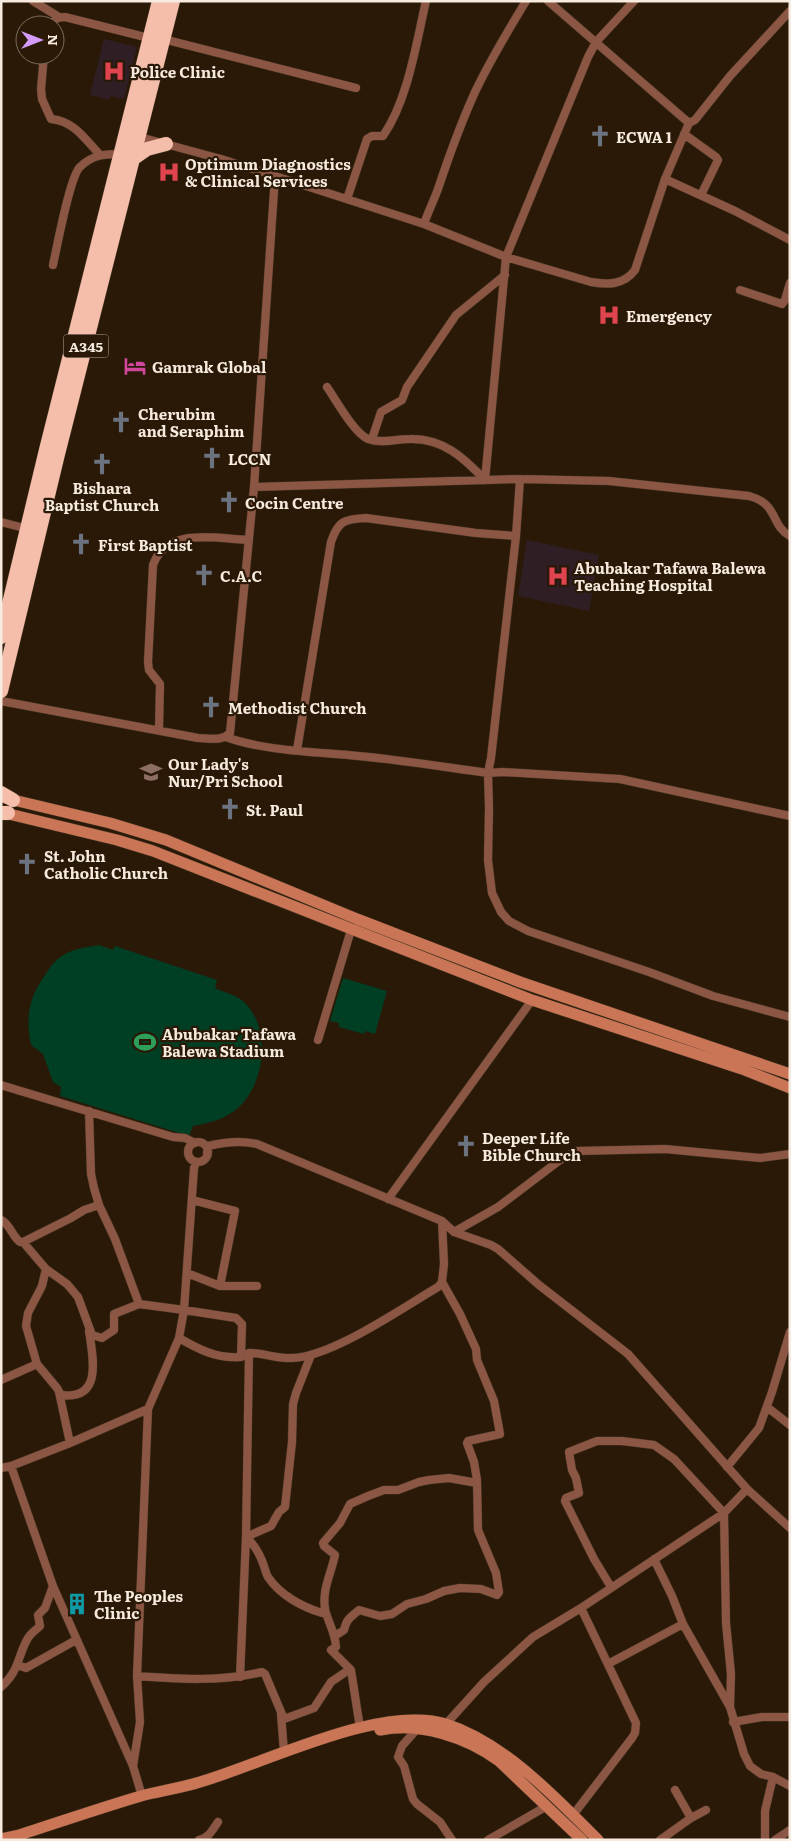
<svg xmlns="http://www.w3.org/2000/svg" width="791" height="1841" font-family="Literata,serif">
<rect width="100%" height="100%" fill="#2a1906"/>
<path fill="#301e25" d="M104 39 137 47 124 99 111 96 110 100 90 95Z
M527 540 599 555 589 611 518 596Z"/>
<path fill="#013f24" d="M99 945 113 950 115 946 217 980 215 988C223 992 236 995 243 1001 272 1027 265 1083 239 1107 226 1119 210 1123 193 1126L189 1136 60 1096 61 1087 53 1082 43 1054 31 1045C25 1016 29 997 47 972 52 964 59 956 69 952 78 948 89 947 99 945Z
M343 978 387 991 375 1034 365 1031 364 1034 339 1027V1023L330 1021Z"/>
<g fill="none" stroke-linecap="round" stroke-linejoin="round">
<g stroke="#473624" stroke-width="9">
<path id="street" d="M33 1 59 17
M548 1 689 123
M49 25C53 19 58 17 65 17L149 38
M163 39 356 88
M44 55 41 89 42 99 51 119C74 121 85 139 100 155
M684 134 716 157 718 160 701 195
M136 136 221 159 275 176 424 224 506 257 591 282C608 285 624 285 635 270L665 179 689 123 695 120 730 76 790 11
M665 179 735 211 790 240
M347 199 367 139 372 136H383C408 100 416 44 426 1
M424 224C428 212 434 200 438 189 449 156 461 123 475 92 490 60 508 31 526 1
M53 265C57 247 70 176 80 167 92 155 104 154 120 154
M740 290 782 304 785 300 790 283
M327 387C336 400 354 433 368 439 381 444 397 439 410 439 443 438 464 458 485 480
M372 439 381 412 402 400 407 387 456 315 505 275
M520 479 516 536 491 758 488 773 489 808 488 860 492 893 501 912 509 921 528 931 649 972 713 996 790 1017
M485 480 506 257 588 57 596 42 634 1
M254 487 520 479 609 481 749 496C779 504 770 525 790 536
M1 522 28 529
M1 701 198 738C210 738 221 742 230 733L254 487 275 176
M159 730 160 684 149 670 148 662 153 565C167 526 218 539 249 540
M226 737C263 751 318 752 358 756 402 760 444 767 488 773L503 772 620 779 790 816
M297 750 331 542C338 521 344 519 366 518L476 533 516 536
M318 1040 351 930
M1 1085 173 1137 185 1138 195 1143
M89 1111 91 1174 94 1188 99 1205 115 1239 139 1304
M188 1152a10 10 0 1 1 20 0a10 10 0 1 1-20 0Z
M207 1153 208 1146C225 1142 240 1140 257 1144L442 1221 454 1232 491 1245 498 1249 539 1285 628 1354 747 1489 790 1528
M388 1199 532 1000
M192 1200 235 1211 220 1286
M1 1220C10 1224 12 1236 20 1242H23L46 1269 67 1284 78 1297 92 1335 102 1338 114 1330V1314L139 1304 184 1310 236 1318 242 1324 241 1357
M454 1232 498 1207 560 1160 576 1151 665 1149 760 1158 790 1154
M23 1242 71 1218 84 1210 99 1205
M46 1269 42 1286 28 1313 26 1326 37 1364 57 1388 61 1395C103 1400 93 1358 89 1331
M187 1273 220 1286H257
M179 1338C198 1349 217 1359 240 1357 244 1356 246 1353 250 1353 264 1353 278 1359 292 1358 332 1357 402 1308 438 1287L442 1282
M1 1380 37 1364
M59 1392 70 1443
M767 1407 790 1425
M11 1466 53 1586 133 1766 142 1796
M727 1467 759 1428 772 1392 790 1332
M1 1468 11 1466 70 1443 148 1409
M246 1537 271 1526 279 1512 285 1507 292 1442 293 1404 296 1393 311 1355
M246 1537C255 1545 260 1554 264 1566 265 1569 266 1574 268 1577 280 1595 302 1607 322 1613L325 1608
M654 1559 672 1596 683 1624 730 1707 744 1754 750 1766 761 1774 773 1777 790 1786
M611 1587 594 1559 565 1501 566 1498 579 1493 576 1478 572 1470 569 1452 597 1441H622L654 1445 674 1459 724 1513 726 1623 731 1674 730 1707
M335 1636 344 1630C347 1618 350 1618 359 1610L380 1616 392 1614 407 1604 426 1599 444 1591 460 1588 481 1589 497 1595 499 1592 496 1573 478 1530 477 1480 474 1462 467 1443 468 1441 500 1434 494 1401 477 1360 476 1349 460 1314 442 1282 444 1264 442 1221
M608 1664 683 1624
M18 1665 26 1668 76 1640
M137 1676C179 1679 221 1682 262 1672L265 1674 284 1719 314 1708 331 1682 350 1669
M240 1677 246 1537 249 1353
M1 1687C20 1670 17 1657 28 1638 31 1633 36 1630 40 1626L38 1615 45 1608 53 1586
M281 1714 284 1752
M733 1722 762 1717H790
M446 1724 484 1682 533 1637 581 1608 724 1513 747 1489
M360 1728 351 1670 331 1650 336 1647C335 1631 328 1623 325 1609 322 1589 331 1574 335 1555L324 1546 323 1543 340 1523 350 1504 368 1496 384 1490H398L419 1482 429 1480 449 1478 477 1483
M417 1729 402 1746 398 1757 404 1766 413 1799 417 1804 440 1822 452 1840
M133 1766 140 1722 137 1676 148 1409 179 1338 184 1310 194 1168 196 1162
M675 1790 691 1818
M573 1815 632 1738 635 1733 636 1723 581 1608
M199 1840C209 1838 213 1829 218 1822
M488 1840 547 1806
M660 1840 691 1818 706 1810
M765 1840V1811L773 1777
M775 1840 790 1830"/>
</g>
<g stroke="#473624" stroke-width="12">
<path id="secondary" d="M5 798 110 823 166 840 357 919 520 982 790 1074
M1 812 117 840 153 851 532 1000 742 1069 790 1088
M380 1730C420 1722 466 1737 499 1761L582 1840
M1 1839 19 1835C60 1822 100 1808 141 1796 160 1791 181 1788 200 1782 266 1763 379 1704 446 1724 505 1743 556 1798 598 1840"/>
</g>
<g stroke="#473624" stroke-width="15">
<path id="highway" d="M134 158 147 149 166 144
M1 637 46 450 159 1
M1 691 58 454 173 1
M1 793 13 800
M1 813H8"/>
</g>
<use href="#street" stroke="#8b5643" stroke-width="8"/>
<use href="#secondary" stroke="#ca7556" stroke-width="11"/>
<use href="#highway" stroke="#f4beab" stroke-width="14"/>
</g>
<defs>
<g id="hospital-bare" transform="scale(1.725)"><path d="M-5-5h3v3.5h4V-5h3V5h-3V1.5h-4V5h-3Z" fill="#e0444e" stroke="#2a1906" stroke-width="2.5" paint-order="stroke"/></g>
<g id="church-bare" transform="scale(1.725)"><path d="M-1.2-6h2.4v3.5h3.3v2.4h-3.3V6h-2.4V-.1h-3.3v-2.4h3.3Z" fill="#6b7280" stroke="#2a1906" stroke-width="2.5" paint-order="stroke"/></g>
<g id="hotel-bare" transform="scale(1.725)"><path d="M-6-4.5h1.5V1H6V5H4.5V3h-9V5H-6ZM-4 0a1.8 1.8 0 1 1 3.6 0ZM.5 0V-2.5h3Q6-2.5 6 0Z" fill="#d1479c" stroke="#2a1906" stroke-width="2.5" paint-order="stroke"/></g>
<g id="school-bare" transform="scale(1.725)"><path d="M0-5L7-2L0 1L-7-2ZM-4 1L0 2.5L4 1V4Q0 6-4 4Z" fill="#8d6e63" stroke="#2a1906" stroke-width="2.5" paint-order="stroke"/></g>
<g id="stadium-bare" transform="scale(1.725)"><path d="M0-5a6.5 5 0 1 0 0 10a6.5 5 0 1 0 0-10ZM-3.5-1.8h7v3.6h-7Z" fill="#2e9e5b" stroke="#2a1906" stroke-width="2.5" paint-order="stroke"/></g>
<g id="building-bare" transform="scale(1.725)"><path d="M-4-6H4V6H1V3H-1V6H-4ZM-2.5-4.3h1.7v1.8h-1.7ZM.8-4.3h1.7v1.8H.8ZM-2.5-1h1.7V.8h-1.7ZM.8-1h1.7V.8H.8Z" fill="#0f9aa8" stroke="#2a1906" stroke-width="2.5" paint-order="stroke"/></g>
</defs>
<g fill-rule="evenodd">
<use href="#hospital-bare" x="114" y="71"/>
<use href="#church-bare" x="600" y="136"/>
<use href="#hospital-bare" x="169" y="172"/>
<use href="#hospital-bare" x="609" y="315"/>
<use href="#hotel-bare" x="135" y="366"/>
<use href="#church-bare" x="121" y="422"/>
<use href="#church-bare" x="212" y="458"/>
<use href="#church-bare" x="102" y="464"/>
<use href="#church-bare" x="229" y="502"/>
<use href="#church-bare" x="81" y="544"/>
<use href="#church-bare" x="204" y="575"/>
<use href="#hospital-bare" x="558" y="576"/>
<use href="#church-bare" x="211" y="707"/>
<use href="#school-bare" x="151" y="772"/>
<use href="#church-bare" x="230" y="809"/>
<use href="#church-bare" x="27" y="864"/>
<use href="#stadium-bare" x="145" y="1042"/>
<use href="#church-bare" x="466" y="1146"/>
<use href="#building-bare" x="77" y="1604"/>
</g>
<g text-anchor="middle" dominant-baseline="central" stroke-width="4.5" stroke-linejoin="round" paint-order="stroke">
<rect fill="#2a1906" stroke="#baab9d" stroke-width="1" x="63.5" y="334.5" width="45" height="23" rx="4"/>
<g font-size="14" font-weight="bold" fill="#f7eade">
<text x="86" y="346">A345</text>
</g>
<g font-size="15" font-weight="bold" fill="#f7eade" stroke="#2a1906" text-anchor="start">
<text x="130" y="71">Police Clinic</text>
<text x="616" y="136">ECWA 1</text>
<text x="185" y="163">Optimum Diagnostics<tspan x="185" dy="17">&amp; Clinical Services</tspan></text>
<text x="626" y="315">Emergency</text>
<text x="152" y="366">Gamrak Global</text>
<text x="138" y="413">Cherubim<tspan x="138" dy="17">and Seraphim</tspan></text>
<text x="228" y="458">LCCN</text>
<text x="102" y="487" text-anchor="middle">Bishara<tspan x="102" dy="17">Baptist Church</tspan></text>
<text x="245" y="502">Cocin Centre</text>
<text x="98" y="544">First Baptist</text>
<text x="574" y="567">Abubakar Tafawa Balewa<tspan x="574" dy="17">Teaching Hospital</tspan></text>
<text x="220" y="575">C.A.C</text>
<text x="228" y="707">Methodist Church</text>
<text x="168" y="763">Our Lady's<tspan x="168" dy="17">Nur/Pri School</tspan></text>
<text x="246" y="809">St. Paul</text>
<text x="44" y="855">St. John<tspan x="44" dy="17">Catholic Church</tspan></text>
<text x="162" y="1033">Abubakar Tafawa<tspan x="162" dy="17">Balewa Stadium</tspan></text>
<text x="482" y="1137">Deeper Life<tspan x="482" dy="17">Bible Church</tspan></text>
<text x="94" y="1595">The Peoples<tspan x="94" dy="17">Clinic</tspan></text>
</g>
</g>
<rect width="791" height="1841" fill="none" stroke="#f7eade" stroke-width="5"/>
<g transform="translate(40 40) rotate(90)"><circle r="24" fill="#2a1906" stroke="#7c6d5c"/>
<path d="M0-4L9 19L0 12L-9 19Z" fill="#d59bfb"/>
<text y="-8" font-size="14" font-weight="bold" text-anchor="middle" fill="#f7eade">N</text>
</g>
</svg>
